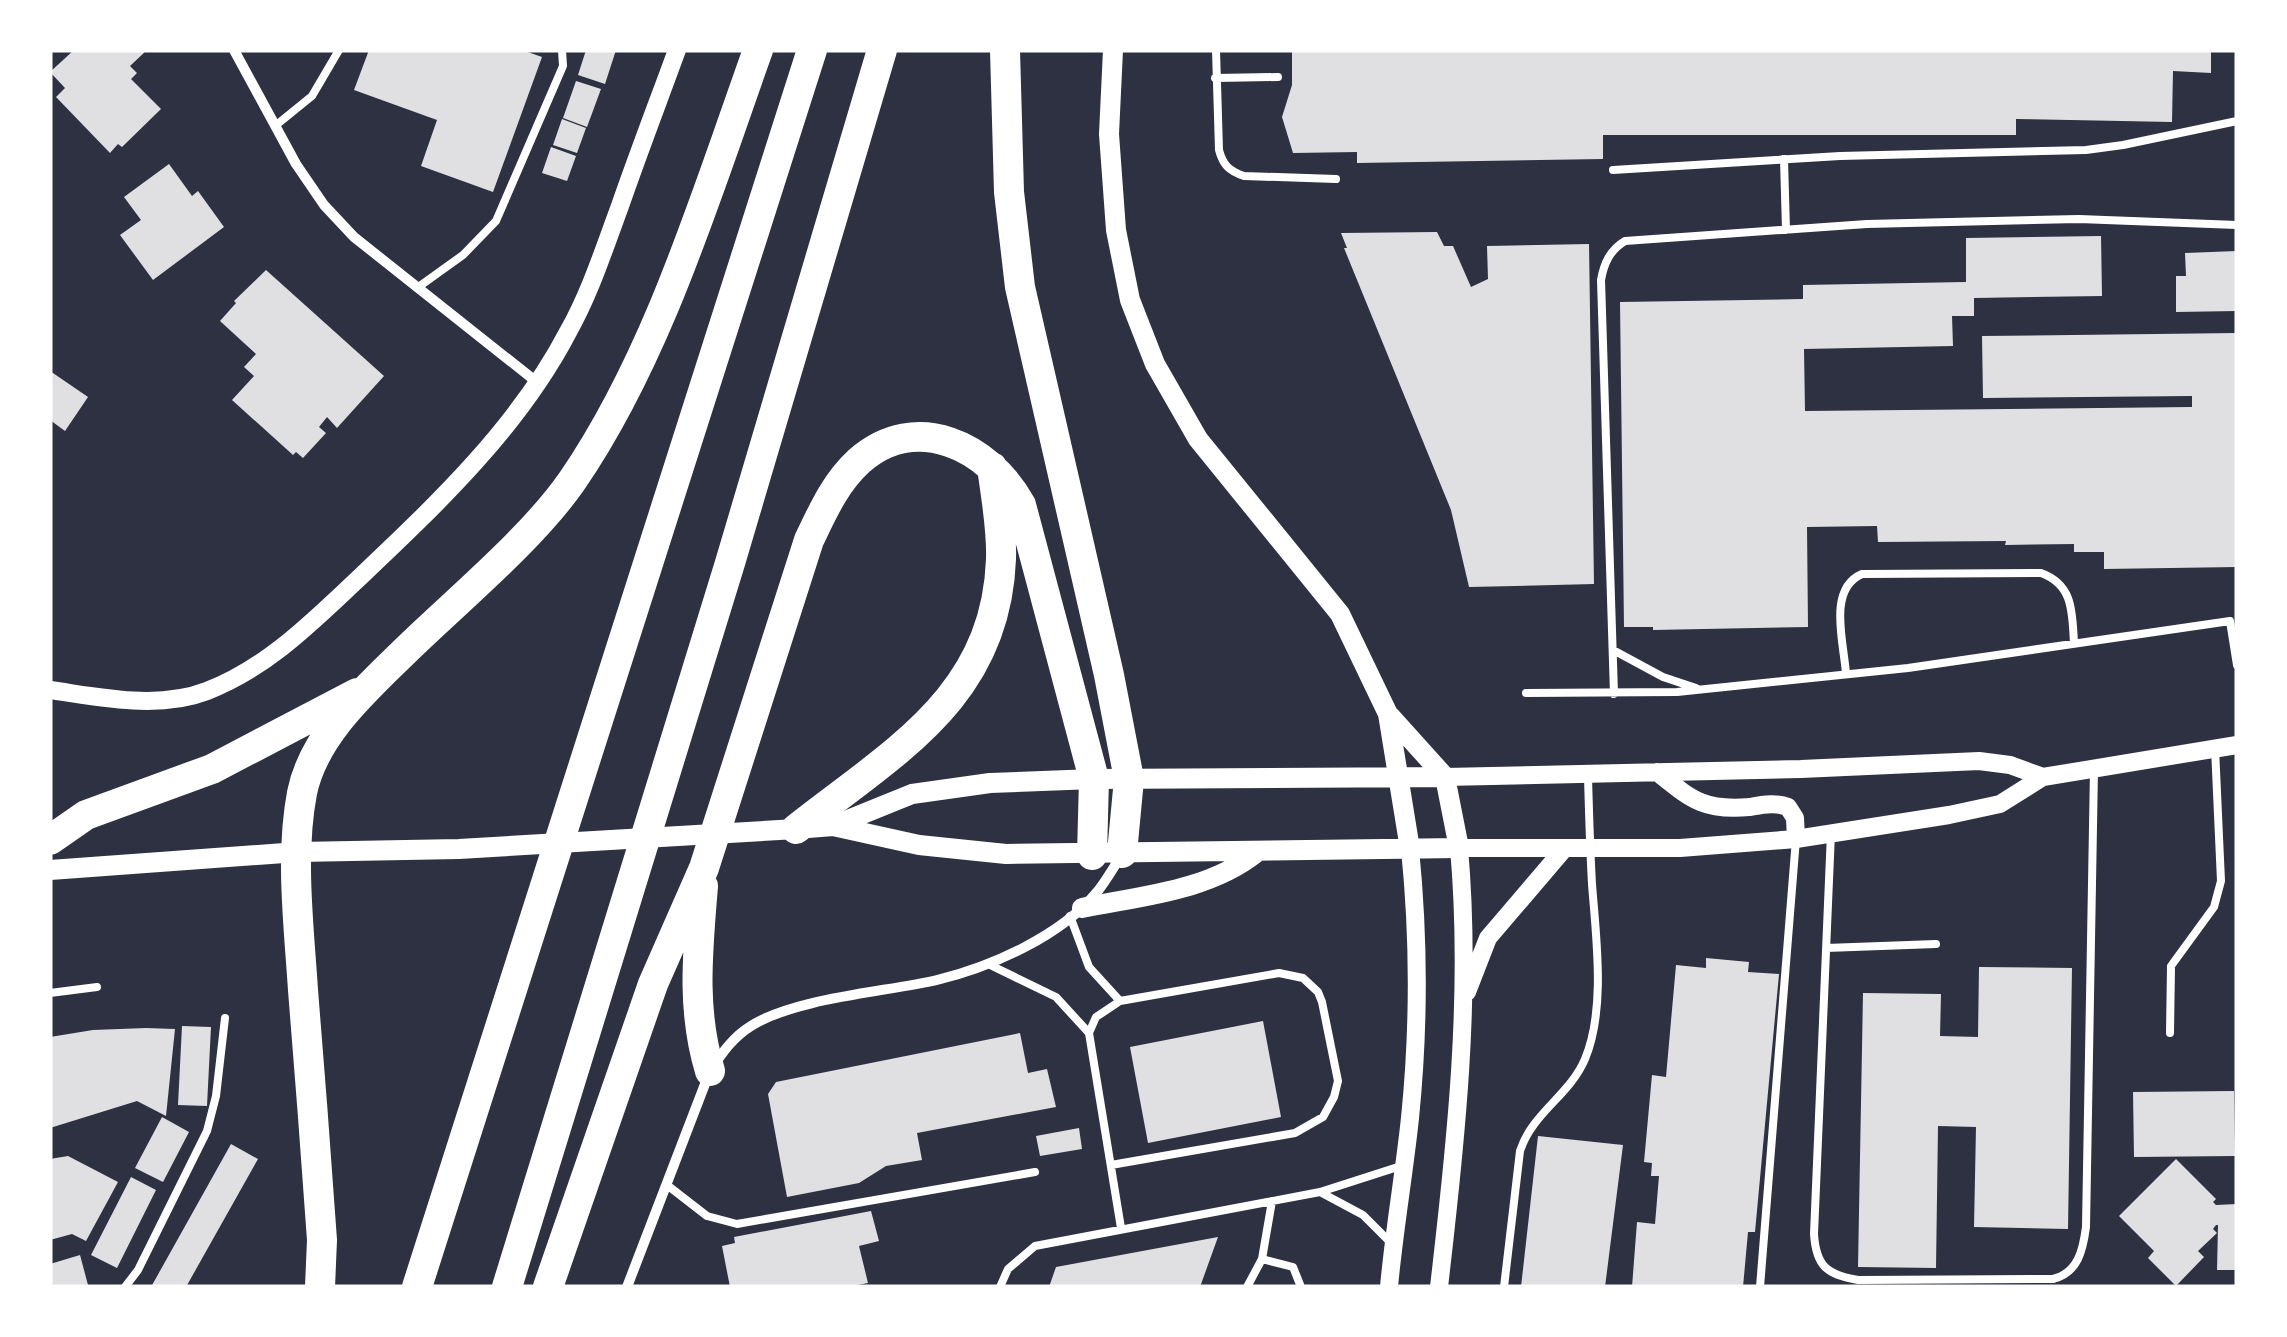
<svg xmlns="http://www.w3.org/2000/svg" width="2287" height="1337" font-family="'IBM Plex Sans',sans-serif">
<rect width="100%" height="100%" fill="#2d3142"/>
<path fill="#e0e0e3" d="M74 50H147L130 66 137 73 131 79 161 109 122 147 118 144 110 153 56 97 65 88 50 72Z
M369 50H522L542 57 493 192 421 166 437 120 354 90Z
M586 50H616L605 84 578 75Z
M1292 50H2211V73L2173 71 2172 122 2016 119V135H1603V159L1357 163V152L1293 153 1282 117 1292 85Z
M576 81 601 89 587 127 563 118Z
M562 119 586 128 577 153 553 145Z
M551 147 576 156 567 181 542 173Z
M169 164 192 196 198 191 224 227 153 280 120 235 141 220 124 197Z
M1437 232 1444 246H1453L1471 287 1488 279 1487 246 1589 244 1594 584 1469 587 1451 510 1344 248H1347L1341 233Z
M2101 236 2102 296 1974 298V316H1952L1953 346 1804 349 1805 411 2192 407V396L1983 398 1982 336 2237 333V567L2104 569V552H2074V544L2005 545 2006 541 1878 542 1877 526 1807 527 1808 627 1653 630V627H1624L1620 302 1803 299V285L1966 282V238Z
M2237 251V311L2176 312V276H2186L2185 253Z
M266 270 384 376 337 428 327 417 319 427 326 433 303 458 296 452 293 455 232 400 254 376 244 367 256 354 220 321 236 303 234 301Z
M50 371 88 397 65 431 50 420Z
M1706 958 1749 962 1748 972 1779 974 1755 1232H1748L1743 1287H1632L1637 1222 1655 1224 1659 1176H1651L1652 1163 1644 1162 1652 1075 1666 1077 1676 965 1706 968Z
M1979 967 2072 968 2068 1229 1974 1227 1976 1127 1938 1126 1936 1268 1858 1267 1863 993 1941 994 1940 1036 1978 1037Z
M1263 1021 1281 1117 1148 1143 1130 1047Z
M182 1026 211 1027 207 1106 178 1105Z
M146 1028 175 1029 166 1116 137 1101 50 1128V1037L93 1030Z
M1020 1033 1028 1073 1047 1069 1056 1107 917 1133 922 1160 886 1166 859 1183 787 1197 768 1094 776 1082Z
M2234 1091 2235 1156 2134 1157 2133 1092Z
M162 1117 189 1132 163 1182 135 1168Z
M1079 1128 1082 1149 1040 1156 1036 1136Z
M1538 1136 1623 1145 1605 1287H1521Z
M231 1144 258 1159 186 1287H151Z
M68 1156 118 1182 86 1241 72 1234 50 1240V1159Z
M2176 1159 2216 1199 2213 1202 2216 1205 2237 1204V1270H2217L2218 1225H2216L2213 1229 2217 1233 2198 1251 2204 1257 2176 1286 2148 1258 2154 1251 2119 1216Z
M131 1177 156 1190 117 1268 91 1255Z
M871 1211 879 1241 859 1246 868 1283 847 1287H730L722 1246 735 1243 734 1237Z
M1218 1237 1200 1287H1049L1056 1267Z
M80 1255 88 1285 50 1287V1264Z"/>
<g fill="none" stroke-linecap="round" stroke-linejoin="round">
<path stroke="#fff" stroke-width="8" d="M1216 50 1219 150C1223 165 1229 171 1244 176L1336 179
M1215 78 1278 77
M275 126 312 96 339 50
M1784 159 1786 230
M1613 170 1840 156 2086 150 2123 145 2237 121
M417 288 463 255 496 221 563 66 562 50
M1613 650 1663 677 1696 688
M1846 674C1844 643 1827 589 1862 574L2041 573C2074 585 2072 613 2074 643
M1526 693 1677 692 1908 668 2230 621 2237 665
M1614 694 1601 280C1604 263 1610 250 1625 241L1867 224 2079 219 2237 225
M1831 833 1814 1234C1816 1266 1827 1275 1858 1280L2053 1279C2078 1273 2083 1250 2086 1227L2094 769
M1070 916 1089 967 1120 1001
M1826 948 1936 944
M988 964 1056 997 1089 1033
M50 993 97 987
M2170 1033 2171 966 2214 907 2221 881 2215 748
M1111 1165 1295 1133 1323 1117 1334 1097 1338 1081 1322 1002 1318 992 1303 978 1279 973 1120 1001 1096 1017 1089 1033 1121 1228
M667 1185 707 1216 737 1224 1035 1172
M1320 1192 1363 1215 1392 1244
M1262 1259 1293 1267 1301 1287
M125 1287 138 1270 207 1131 216 1096 225 1018
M1000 1287 1008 1269 1035 1246 1320 1192 1404 1165
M1247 1287 1262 1259 1272 1201
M1504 1287 1520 1151C1532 1113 1570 1095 1585 1059 1606 1009 1596 937 1592 884 1590 848 1589 813 1588 777
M1760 1287 1796 839"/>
<path stroke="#fff" stroke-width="10" d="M234 50 296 164 324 205 354 237 538 383
M627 1287 710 1071C722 1053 733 1037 751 1026 795 998 885 992 937 980 991 967 1061 936 1097 892 1106 881 1114 867 1122 854"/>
<path stroke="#fff" stroke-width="18" d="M50 690C100 697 158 710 207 691 267 668 312 622 358 579 436 505 518 428 568 332 590 293 604 249 620 206 638 154 658 102 677 50
M1657 772C1691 799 1703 811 1749 807 1762 805 1775 802 1788 807L1795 818 1796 839
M1445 777 1801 769 1979 761 2010 765 2043 777
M1467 992 1488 938 1564 849
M1389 1287C1394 1231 1404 1175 1410 1118 1419 1029 1419 938 1410 849
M1439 1287C1456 1142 1472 994 1459 848H1680L1796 839 1949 815 2000 804 2043 777 2237 745"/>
<path stroke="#fff" stroke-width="20" d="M1113 50 1109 134 1116 230 1130 300 1155 364 1198 439 1340 614 1388 714 1410 849
M1390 716 1445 777
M833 826 919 845 1006 854 1459 848 1445 777
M50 870 298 852 459 849 796 829 833 826 912 794 990 783 1094 779 1445 777
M1082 908C1141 896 1208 891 1256 853"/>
<path stroke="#fff" stroke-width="30" d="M1005 50 1009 192 1020 287 1109 675 1129 779 1122 853
M796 829C893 752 996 698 1001 559 1002 528 996 497 992 467
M50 840 86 815 212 769 357 693
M703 886C698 949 691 1009 710 1071
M320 1287 322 1240C316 1157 310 1073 303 990 299 927 290 856 302 793 313 737 363 692 402 654 455 602 531 540 572 481 658 356 707 192 758 50
M417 1287 812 50
M507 1287 730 563 882 50
M548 1287 653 984 704 868 809 540C823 511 835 483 859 461 916 411 989 446 1021 505L1094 779 1092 855"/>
</g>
<rect width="2287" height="1337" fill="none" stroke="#ffffff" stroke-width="105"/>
</svg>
